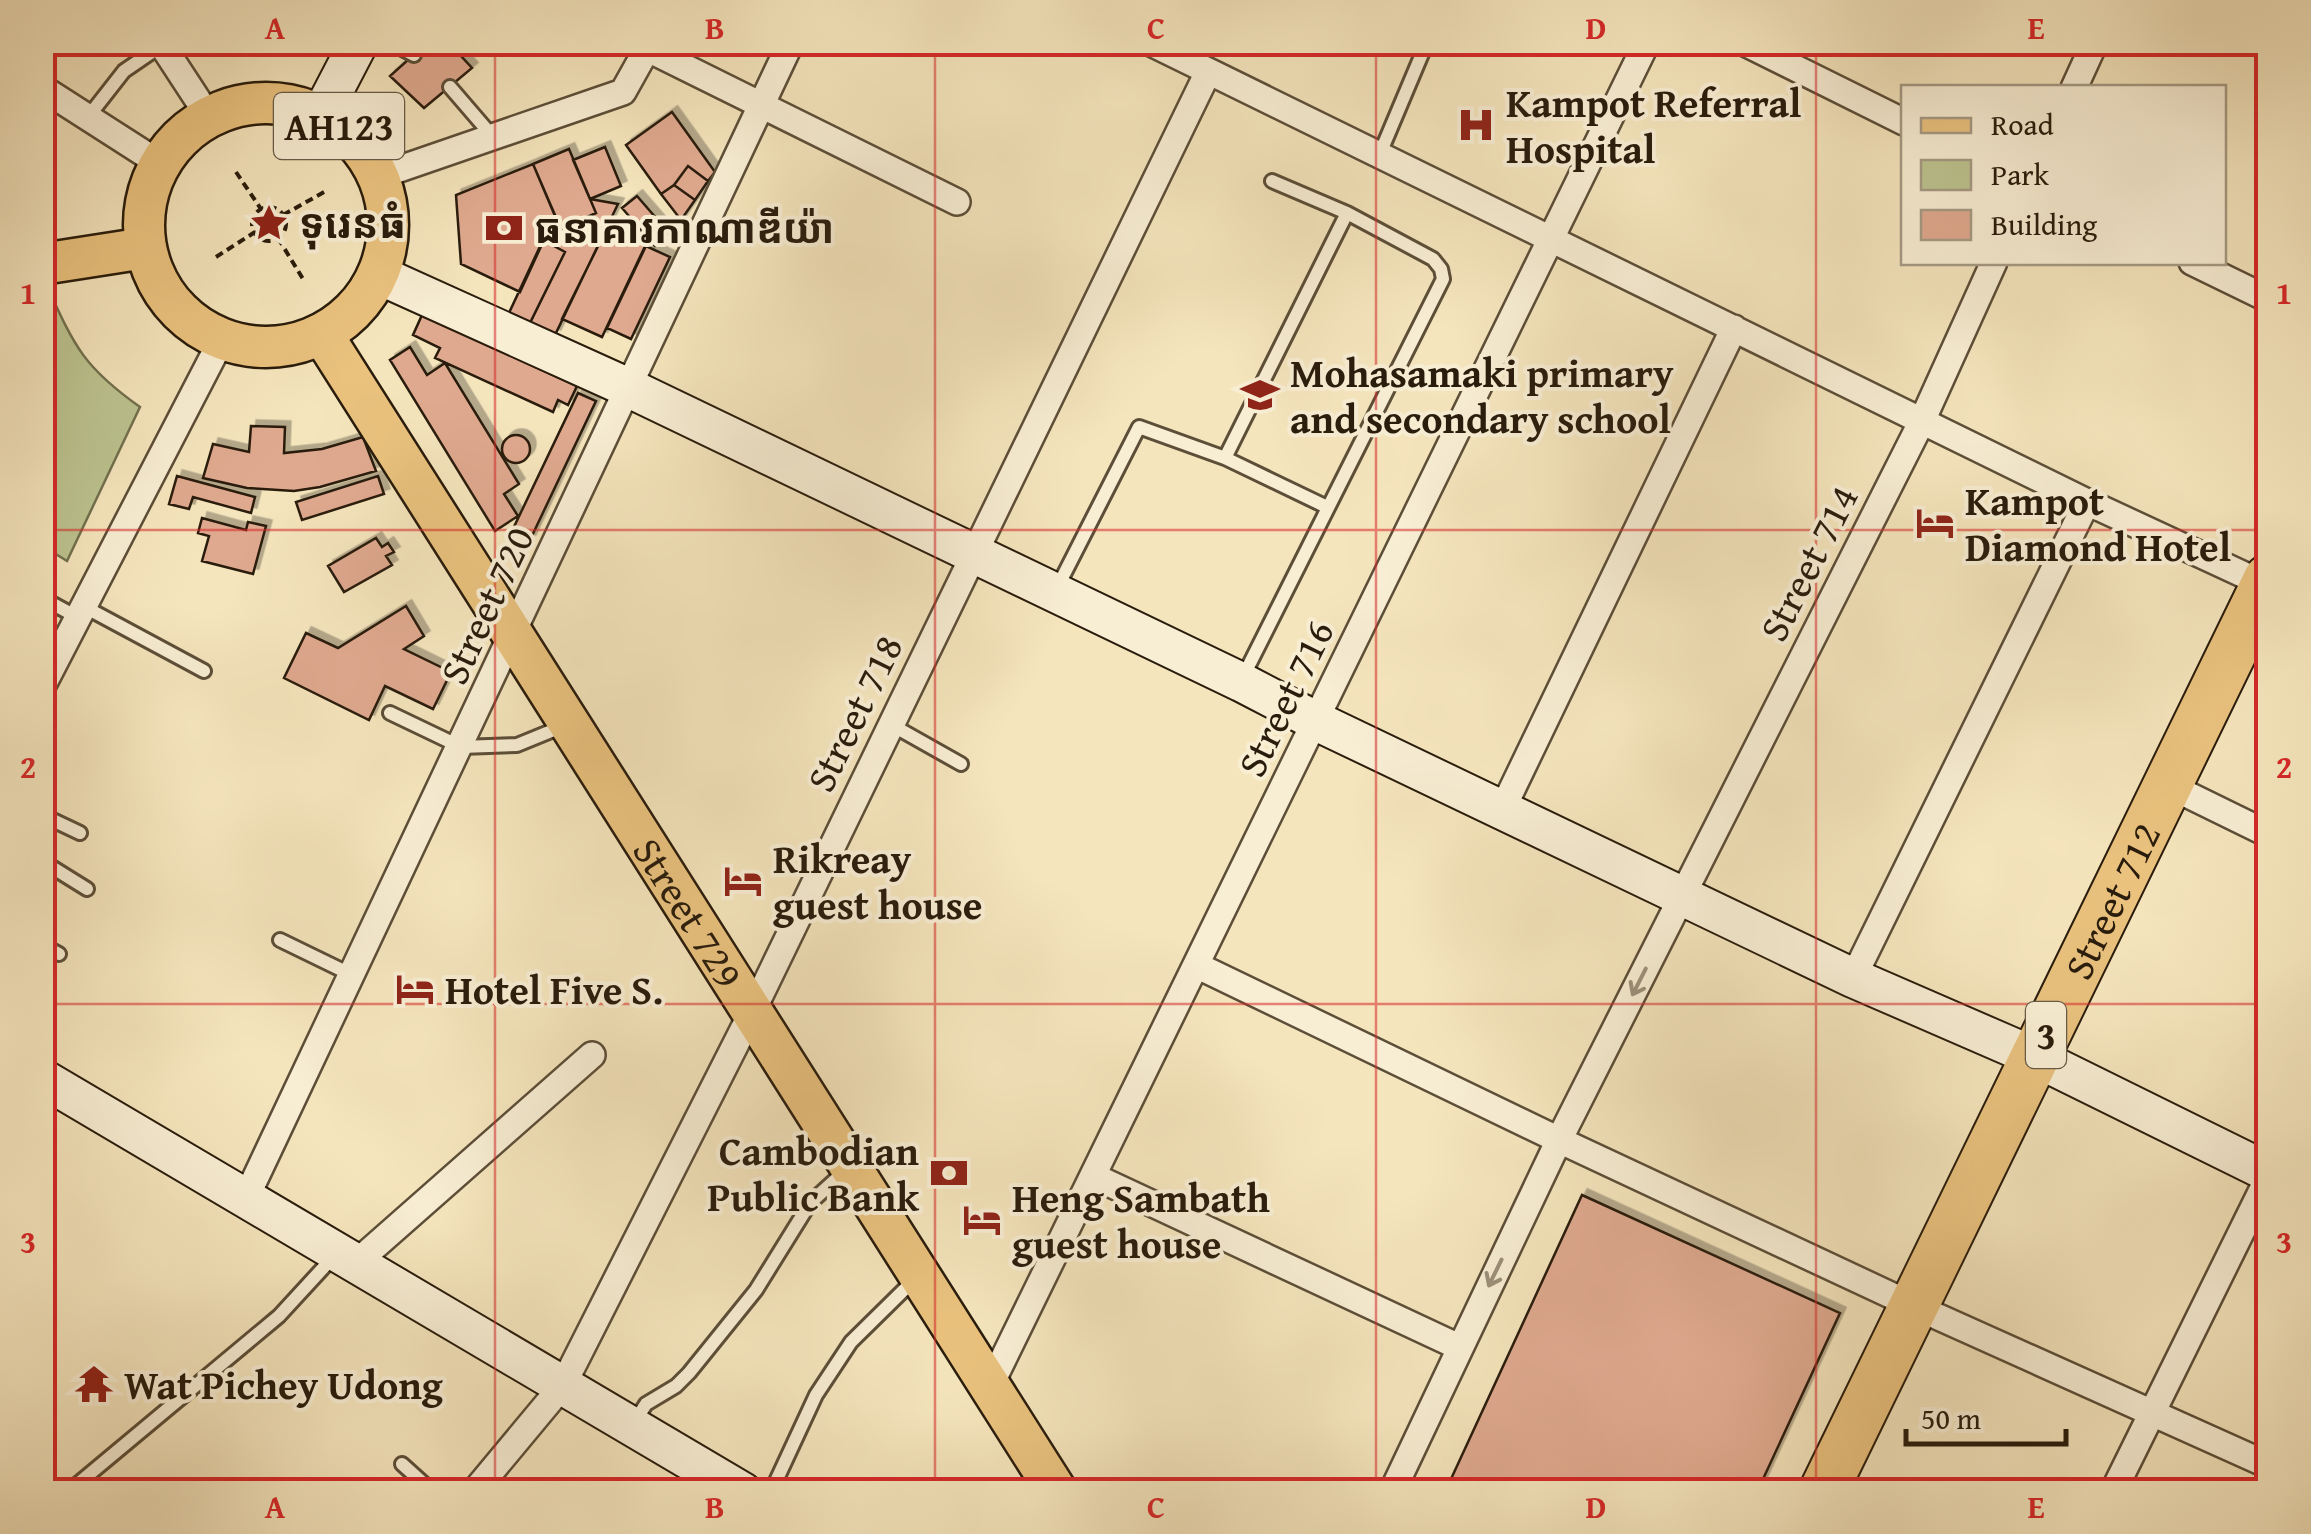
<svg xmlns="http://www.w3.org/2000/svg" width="2311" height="1534" font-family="'Gentium Book Plus','Noto Sans Khmer',serif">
<defs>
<filter id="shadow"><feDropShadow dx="5.5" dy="-5.5" stdDeviation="0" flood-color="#0004"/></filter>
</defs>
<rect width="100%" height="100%" fill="#f5e5bd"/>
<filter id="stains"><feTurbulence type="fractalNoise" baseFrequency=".002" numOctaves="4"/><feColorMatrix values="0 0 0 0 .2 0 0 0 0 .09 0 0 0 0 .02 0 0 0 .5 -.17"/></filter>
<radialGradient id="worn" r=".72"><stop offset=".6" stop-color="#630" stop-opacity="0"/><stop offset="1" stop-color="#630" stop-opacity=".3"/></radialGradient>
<path fill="#bcc490" stroke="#72704e" stroke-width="2.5" d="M43 288H48C75 348 85 368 140 407L67 561 43 546Z"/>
<path fill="#dfa98f" stroke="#291c0c" stroke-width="2.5" filter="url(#shadow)" d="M428 42H448L472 68 424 108 390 76Z
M672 112 715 172 708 181 688 166 674 185 661 194 626 145Z
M605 147 621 186 590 199 573 160Z
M569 149 596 213 561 229 533 164Z
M533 164 555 216 520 292 461 264 456 195Z
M688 166 708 181 695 200 674 185Z
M674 185 695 200 681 220 661 194Z
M637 196 669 233 655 246 622 208Z
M590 199 618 204 555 335 530 323 565 252 543 240 555 216 561 229 596 213Z
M610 222 648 240 602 337 562 319Z
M543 240 565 252 530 323 509 313Z
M646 246 670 257 631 339 607 328Z
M422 315 577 386 568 405 558 400 553 412 435 358 440 348 413 335Z
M410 347 427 375 445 363 519 484 504 494 518 516 495 531 390 360Z
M578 393 596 401 530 540 512 531Z
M251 426 285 427 284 453 322 449 363 437 376 471 320 487 294 491 247 488 203 478 213 444 249 452Z
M502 449a14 14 0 1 1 28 0a14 14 0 1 1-28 0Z
M177 476 255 497 251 513 193 497 189 509 169 504Z
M378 476 384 494 302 520 296 502Z
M202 518 246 530 248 522 266 526 253 574 202 561 209 536 198 533Z
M376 538 382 547 388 543 394 552 386 556 392 565 344 592 328 566Z
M406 606 424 636 404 649 451 672 433 709 385 686 369 720 284 678 306 633 338 648Z
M1582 1195 1840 1313 1757 1492H1445Z"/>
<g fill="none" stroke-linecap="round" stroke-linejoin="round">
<g stroke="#5c4e38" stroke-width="18">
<path id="lane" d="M389 42 414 55
M450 87 493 137
M88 117 124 71 162 45
M1379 156 1427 42
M1225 458 1347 213
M1056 590 1139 427 1225 458 1327 507
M42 598 77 617
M83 606 204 671
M1242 679 1443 279 1441 269 1433 259 1347 213 1272 181
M390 713 461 747 517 745 566 725
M890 724 961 764
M42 815 80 833
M42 861 87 889
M280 940 352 975
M42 945 59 954
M635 1421 646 1404 676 1386 689 1373 756 1290 810 1203 845 1171
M402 1464 433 1492
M68 1492 279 1316 336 1254
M771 1492 816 1395 851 1342 914 1280"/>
</g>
<g stroke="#5c4e38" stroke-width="30">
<path id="street" d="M160 42 209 117
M634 42 957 202
M1149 42 2087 502 2268 586
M1743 42 1904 122
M42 88 159 163
M2074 88 2095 42
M379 176 623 92 647 49
M2192 262 2268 299
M42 687 222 339
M2168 785 2268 834
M1502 810 1734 328
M1196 965 1559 1140 1914 1306 2268 1465
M1853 978 2087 502
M1093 1176 1459 1347
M246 1198 791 42
M356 1263 592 1055
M990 1386 1647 42
M474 1492 563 1385 752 1012 1208 72
M1392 1492 1559 1140 1922 421 1994 262
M2113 1492 2268 1178"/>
</g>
<g stroke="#291c0c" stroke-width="42">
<path id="secondary" d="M321 115 359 42
M379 275 629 388 1241 682 1316 721 1853 978 2035 1057 2268 1172
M42 1078 743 1492"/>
</g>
<g stroke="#291c0c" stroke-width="45">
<g id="primary">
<circle cx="266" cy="225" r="122"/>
<path d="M42 264 145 248"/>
<path id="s1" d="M322 334 1057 1492"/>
</g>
</g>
<g stroke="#291c0c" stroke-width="52">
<g id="highway">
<path id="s2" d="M1823 1492 2268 579"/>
</g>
</g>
<path stroke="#291c0c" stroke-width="4" stroke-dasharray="8 5" stroke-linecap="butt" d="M236 172 261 209
M252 224a17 17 0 1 1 34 0a17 17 0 1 1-34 0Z
M283 215 326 191
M278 238 303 279
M216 257 255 232"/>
<use href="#lane" stroke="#f8eed4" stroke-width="12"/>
<use href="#street" stroke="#f8eed4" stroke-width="25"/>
<use href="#secondary" stroke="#f8eed4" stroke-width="38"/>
<use href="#primary" stroke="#eac27e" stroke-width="40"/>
<use href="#highway" stroke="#eac27e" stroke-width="48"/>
</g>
<defs><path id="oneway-shaft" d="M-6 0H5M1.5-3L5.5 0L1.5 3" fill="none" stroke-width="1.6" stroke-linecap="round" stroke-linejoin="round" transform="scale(2.5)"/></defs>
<g stroke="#9b907a">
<use href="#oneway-shaft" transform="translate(1639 982) rotate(117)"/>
<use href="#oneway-shaft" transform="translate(1495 1273) rotate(116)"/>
</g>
<path fill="none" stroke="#d62828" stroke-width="2.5" stroke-opacity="0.55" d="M495 42V1492M935 42V1492M1376 42V1492M1816 42V1492M42 530H2268M42 1004H2268"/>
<defs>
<g id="hospital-bare" transform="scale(3)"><path d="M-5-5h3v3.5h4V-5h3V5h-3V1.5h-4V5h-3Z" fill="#8f2418" stroke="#f8eed4" stroke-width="2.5" paint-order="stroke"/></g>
<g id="sight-bare" transform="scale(3)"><path d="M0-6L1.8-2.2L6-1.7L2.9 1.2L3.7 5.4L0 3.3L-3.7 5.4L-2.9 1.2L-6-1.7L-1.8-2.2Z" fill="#8f2418" stroke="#f8eed4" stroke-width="2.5" paint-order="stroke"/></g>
<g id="bank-bare" transform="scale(3)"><path d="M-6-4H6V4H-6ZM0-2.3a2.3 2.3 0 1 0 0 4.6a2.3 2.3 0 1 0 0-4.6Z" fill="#8f2418" stroke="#f8eed4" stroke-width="2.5" paint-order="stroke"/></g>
<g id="school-bare" transform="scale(3)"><path d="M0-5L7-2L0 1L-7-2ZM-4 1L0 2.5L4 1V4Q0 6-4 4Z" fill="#8f2418" stroke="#f8eed4" stroke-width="2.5" paint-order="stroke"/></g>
<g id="hotel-bare" transform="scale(3)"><path d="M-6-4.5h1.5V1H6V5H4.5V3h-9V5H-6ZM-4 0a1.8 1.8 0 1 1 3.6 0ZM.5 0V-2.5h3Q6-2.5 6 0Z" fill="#8f2418" stroke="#f8eed4" stroke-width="2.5" paint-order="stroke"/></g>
<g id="temple-bare" transform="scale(3)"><path d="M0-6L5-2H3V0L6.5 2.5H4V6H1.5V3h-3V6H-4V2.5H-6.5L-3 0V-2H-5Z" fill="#8f2418" stroke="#f8eed4" stroke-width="2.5" paint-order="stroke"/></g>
</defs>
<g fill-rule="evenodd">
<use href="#hospital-bare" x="1476" y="125"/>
<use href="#sight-bare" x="269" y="223"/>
<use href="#bank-bare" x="504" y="228"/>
<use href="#school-bare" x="1260" y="395"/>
<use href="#hotel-bare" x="1935" y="523"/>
<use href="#hotel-bare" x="743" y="881"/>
<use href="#hotel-bare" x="415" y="989"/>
<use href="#bank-bare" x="949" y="1173"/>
<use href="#hotel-bare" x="982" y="1220"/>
<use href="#temple-bare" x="94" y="1384"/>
</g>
<g text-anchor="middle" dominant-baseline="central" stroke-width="8" stroke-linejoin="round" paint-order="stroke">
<g fill="#f8eed4" stroke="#675b48" stroke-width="2.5">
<rect x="274" y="93" width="130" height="66" rx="8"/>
<rect x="2026" y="1002" width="40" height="66" rx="8"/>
</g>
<g font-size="38" font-weight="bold" fill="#291c0c">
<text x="339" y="126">AH123</text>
<text x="2046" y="1035">3</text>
</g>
<g font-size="40" font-weight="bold" fill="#291c0c" stroke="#f8eed4" text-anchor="start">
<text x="1506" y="102">Kampot Referral<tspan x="1506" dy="46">Hospital</tspan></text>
<text x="299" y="223">ទុរេនធំ</text>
<text x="534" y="228">ធនាគារកាណាឌីយ៉ា</text>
<text x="1290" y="372">Mohasamaki primary<tspan x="1290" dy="46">and secondary school</tspan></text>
<text x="1965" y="500">Kampot<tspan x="1965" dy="46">Diamond Hotel</tspan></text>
<text x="773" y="858">Rikreay<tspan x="773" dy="46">guest house</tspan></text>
<text x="445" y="989">Hotel Five S.</text>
<text x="919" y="1150" text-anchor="end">Cambodian<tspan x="919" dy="46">Public Bank</tspan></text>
<text x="1012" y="1197">Heng Sambath<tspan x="1012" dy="46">guest house</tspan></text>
<text x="124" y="1384">Wat Pichey Udong</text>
</g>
<g font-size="40" fill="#291c0c" stroke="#f8eed4">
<text transform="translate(1808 563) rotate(-63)">Street 714</text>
<text transform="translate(486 605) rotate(-65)">Street 720</text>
<text transform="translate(1285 698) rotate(-64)">Street 716</text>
<text transform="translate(854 713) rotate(-64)">Street 718</text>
<text stroke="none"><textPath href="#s2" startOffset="658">Street 712</textPath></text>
<text stroke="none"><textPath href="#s1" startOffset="685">Street 729</textPath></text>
</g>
</g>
<rect width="2311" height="1534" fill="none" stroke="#f5e5bd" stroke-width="110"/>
<rect x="1901" y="85" width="325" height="180" fill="#f8eed4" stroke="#a59a84" stroke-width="2.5"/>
<rect x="1921" y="118" width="50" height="15" fill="#eac27e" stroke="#a59a84" stroke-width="2.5"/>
<text x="1991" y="135" font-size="30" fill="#291c0c">Road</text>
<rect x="1921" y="160" width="50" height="30" fill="#bcc490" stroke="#a59a84" stroke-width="2.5"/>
<text x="1991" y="185" font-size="30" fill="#291c0c">Park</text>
<rect x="1921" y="210" width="50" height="30" fill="#dfa98f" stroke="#a59a84" stroke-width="2.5"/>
<text x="1991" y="235" font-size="30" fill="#291c0c">Building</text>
<path d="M1906 1429v15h160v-15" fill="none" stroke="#291c0c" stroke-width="5"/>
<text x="1921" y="1429" font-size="30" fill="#291c0c" stroke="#f8eed4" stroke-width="8" paint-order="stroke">50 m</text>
<rect x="55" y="55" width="2201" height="1424" fill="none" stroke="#d62828" stroke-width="4"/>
<g font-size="32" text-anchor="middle" font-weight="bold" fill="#d62828">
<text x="275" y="39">A</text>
<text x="715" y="39">B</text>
<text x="1156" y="39">C</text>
<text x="1596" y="39">D</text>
<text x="2036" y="39">E</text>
<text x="28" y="304">1</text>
<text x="2284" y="304">1</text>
<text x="28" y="778">2</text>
<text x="2284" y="778">2</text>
<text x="28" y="1253">3</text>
<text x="2284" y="1253">3</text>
<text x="275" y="1518">A</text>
<text x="715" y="1518">B</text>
<text x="1156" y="1518">C</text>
<text x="1596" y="1518">D</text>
<text x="2036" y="1518">E</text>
</g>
<rect width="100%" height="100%" filter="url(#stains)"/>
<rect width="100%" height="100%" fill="url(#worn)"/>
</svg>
